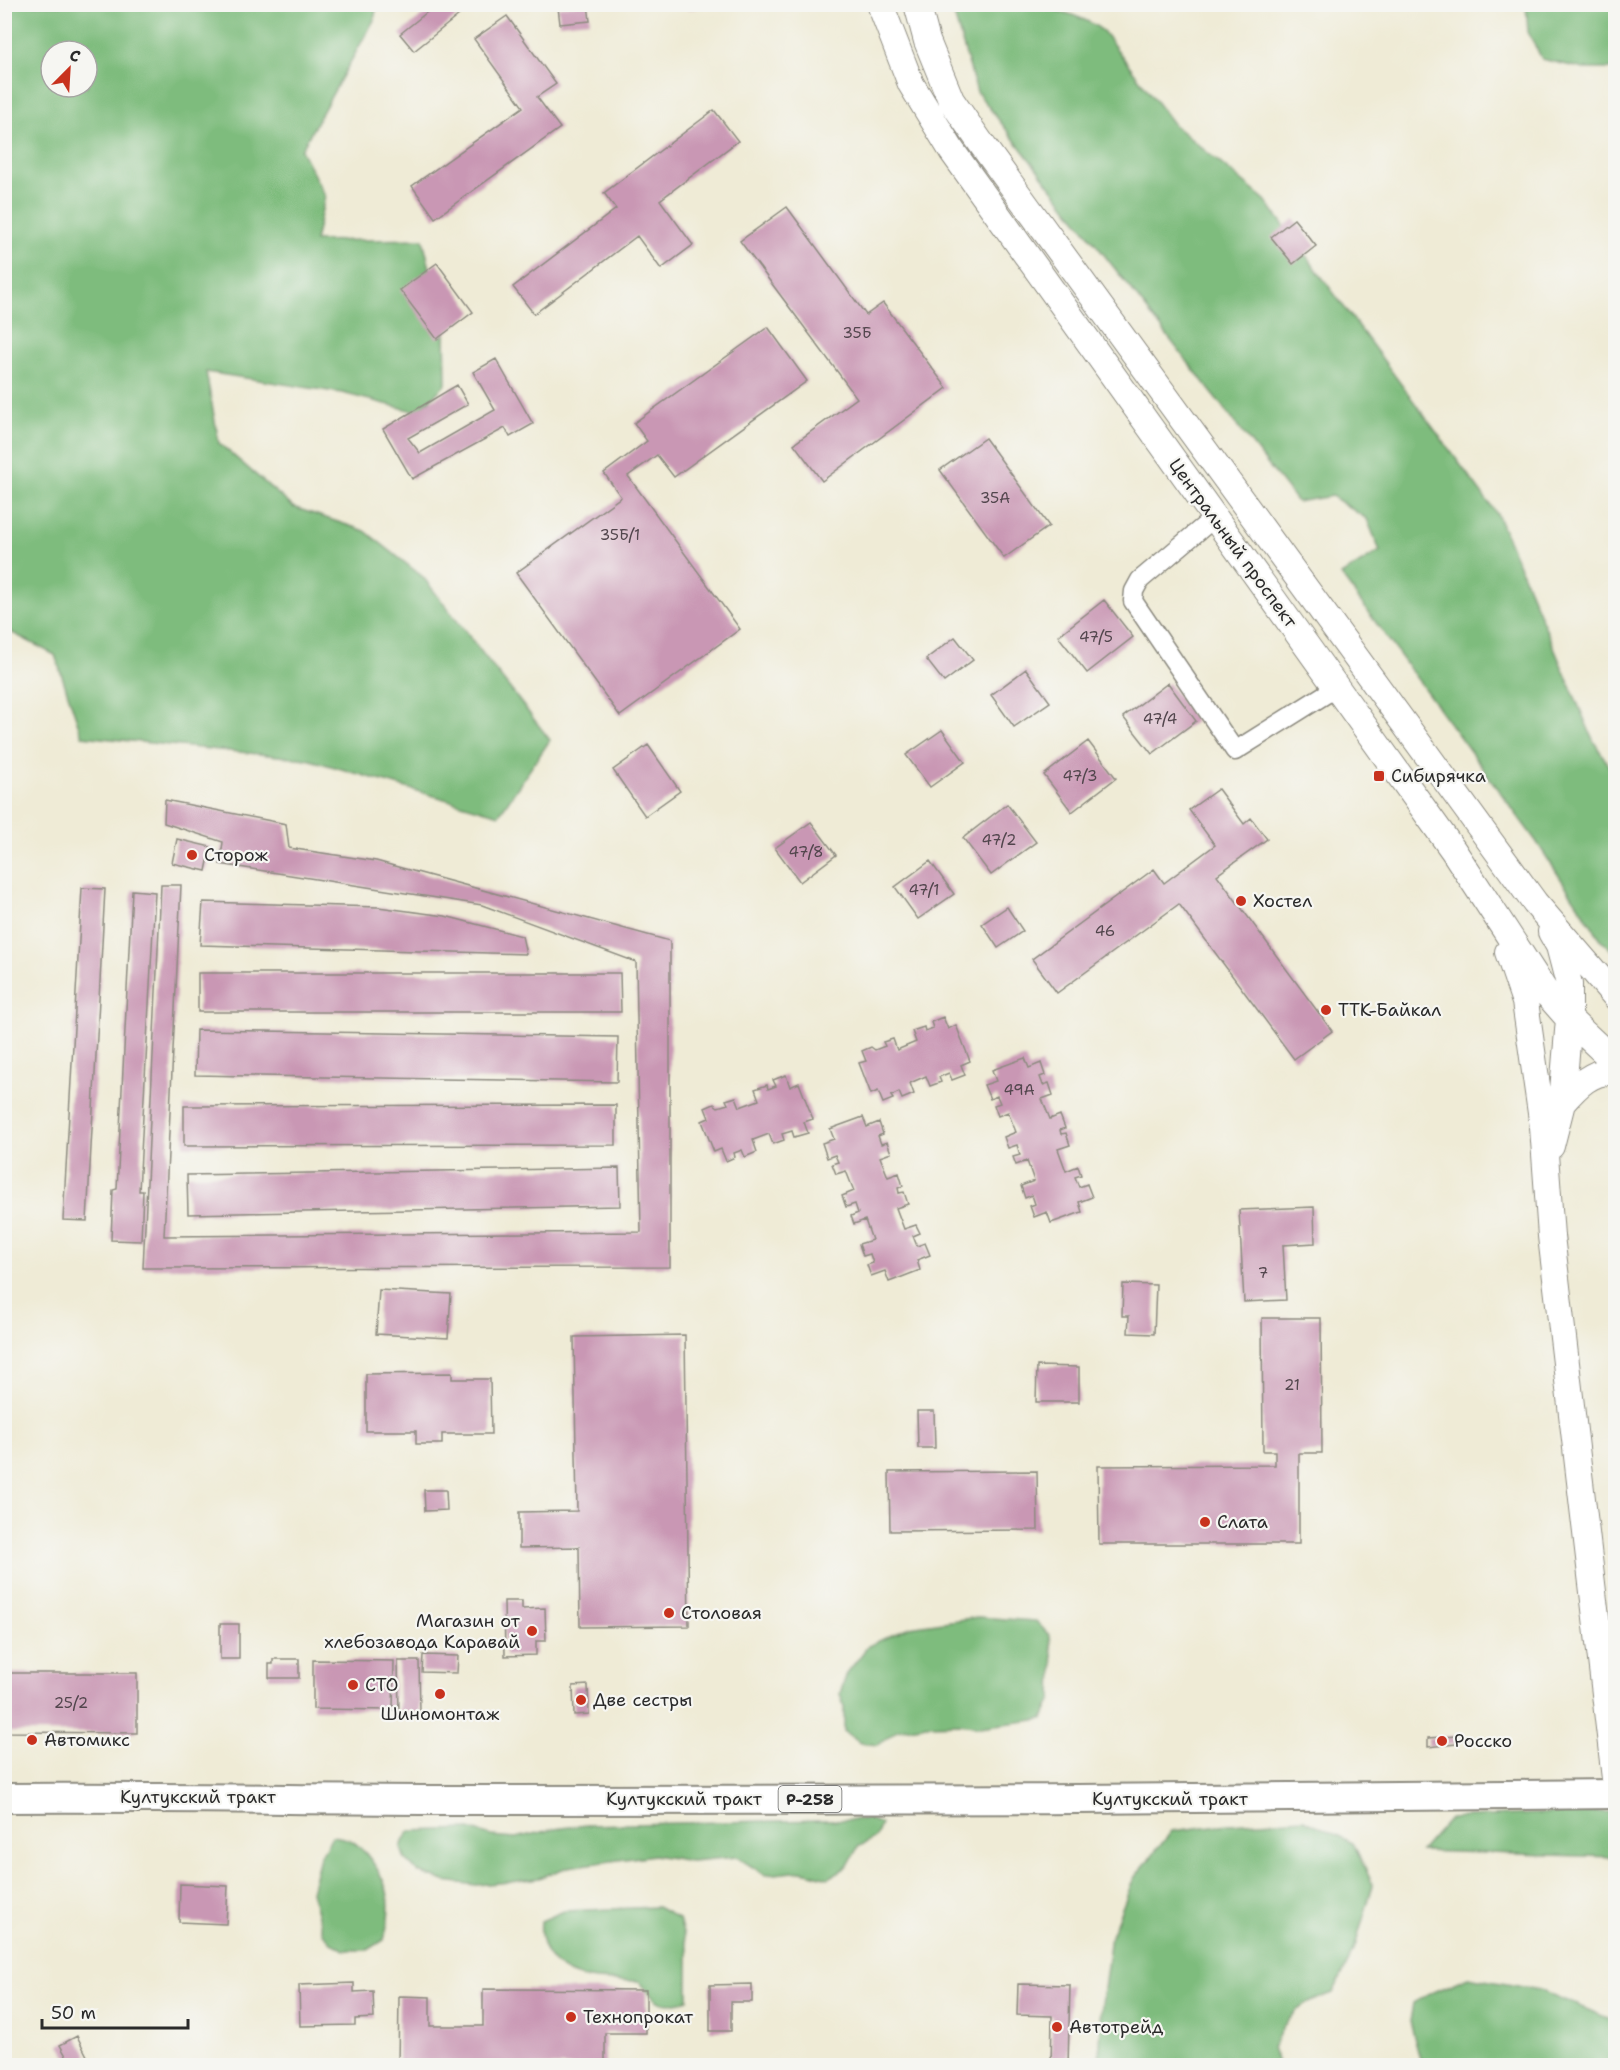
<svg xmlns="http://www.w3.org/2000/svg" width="1620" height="2070" font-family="'Shantell Sans',sans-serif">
<rect width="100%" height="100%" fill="#f6f6f2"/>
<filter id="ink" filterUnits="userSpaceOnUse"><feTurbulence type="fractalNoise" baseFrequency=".0167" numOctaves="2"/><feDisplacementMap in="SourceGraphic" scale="12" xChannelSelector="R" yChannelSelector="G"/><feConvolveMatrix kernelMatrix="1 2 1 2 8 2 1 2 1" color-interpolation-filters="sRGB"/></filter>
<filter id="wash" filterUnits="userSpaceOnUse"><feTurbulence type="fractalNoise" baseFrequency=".008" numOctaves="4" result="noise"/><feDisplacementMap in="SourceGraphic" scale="24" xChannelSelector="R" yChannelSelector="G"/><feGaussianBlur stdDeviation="1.35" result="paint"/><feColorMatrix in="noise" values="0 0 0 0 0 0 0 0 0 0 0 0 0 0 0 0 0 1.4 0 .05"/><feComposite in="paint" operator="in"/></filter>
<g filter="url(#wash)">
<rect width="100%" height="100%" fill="#efebd6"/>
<path fill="#7ebc7d" stroke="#547454" stroke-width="1.5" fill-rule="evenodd" d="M4 5H377L374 20 301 150 325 196 315 241 423 239 445 332 446 384 417 412 342 393 206 372 219 443 293 507 365 531 423 577 550 740 499 815 307 759 82 736 55 655 5 629ZM51 51H87V87H51Z
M951 5C1002 5 1062 0 1103 31L1174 125 1265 200 1497 514 1594 742 1610 767 1615 770V953L1602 941 1536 841 1341 575 1380 551 1367 519 1332 496 1297 502 977 92Z
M1526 5H1615V69H1584L1542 59 1528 32Z
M978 1617 1036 1621 1050 1636 1053 1665 1052 1698 1043 1719 979 1727 961 1724 927 1725 897 1730 878 1745 860 1743 844 1731V1706L840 1694 847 1673 868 1646 909 1627Z
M1577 1812H1615V1857L1421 1851 1450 1818Z
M869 1819 881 1824 876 1837 858 1847 847 1867 828 1878 803 1871 765 1875 737 1857 691 1861 654 1855 568 1867 539 1878 510 1882 476 1885 444 1881 418 1872 405 1859 401 1848 404 1839 410 1831 469 1829 491 1836 516 1838 554 1829 586 1825Z
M1304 1819 1353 1843 1373 1885 1353 1953 1333 1993C1296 2006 1288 2013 1272 2049L1279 2065H1099L1102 2004 1111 1936 1134 1878 1172 1831 1229 1824Z
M332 1836C337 1837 345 1838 350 1840 359 1845 365 1852 371 1860 392 1888 392 1907 384 1940L368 1950H344L331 1942 323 1933 311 1892 320 1857Z
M657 1907 679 1919 688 1951V2000C659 2009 657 2002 639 1981 623 1980 604 1982 588 1979 556 1973 538 1953 541 1921L564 1911Z
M1468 1977 1540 1990 1615 2021V2065L1435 2066 1420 2059 1410 2022 1413 2003 1433 1992Z"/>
<g id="blocks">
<path fill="#c997b4" d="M437 4H464V11L414 51 400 34Z
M588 4 590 21 560 24 558 7Z
M687 4H707V5L688 10Z
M507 16 556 84 537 97 560 128 435 218 412 186 523 107 474 39Z
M714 110 738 141 660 200 693 245 661 269 637 236 534 314 513 287 616 209 604 193Z
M787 207 866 315 883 303 947 388 822 481 794 444 857 398 740 241Z
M1294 219 1316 246 1293 264 1271 237Z
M437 263 473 312 437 339 400 290Z
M768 327 807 381 674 477 657 455 628 476 740 629 620 716 516 573 621 497 604 473 647 441 634 423Z
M496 359 533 424 510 437 505 428 412 479 383 429 457 385 468 404 408 438 420 453 495 410 473 372Z
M985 438 1049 526 1004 558 940 470Z
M1104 600 1133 637 1087 673 1058 636Z
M955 637 973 660 944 682 926 659Z
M1026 669 1050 702 1014 727 991 695Z
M1168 683 1196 721 1152 754 1123 717Z
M942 730 965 762 930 787 906 755Z
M1088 741 1116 778 1072 812 1044 775Z
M648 745 680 791 645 816 613 770Z
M1218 789 1244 824 1251 818 1267 839 1217 875 1332 1031 1294 1059 1179 904 1057 993 1032 959 1154 869 1164 883 1215 845 1189 810Z
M165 800 286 824 289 848 376 861 670 941V1267L143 1268 161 885H181L164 1236 641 1232 636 962 482 905 220 864 223 842 164 823Z
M1007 804 1036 842 991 875 963 838Z
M811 822 836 855 800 882 775 848Z
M177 839 211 847 206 871 172 863Z
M930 861 954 894 918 919 895 887Z
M82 888 105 889 87 1221 63 1220Z
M132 890 155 892 139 1191H143L141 1241 111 1240 113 1190 117 1189Z
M203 902 378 907 445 916 522 936 526 954 200 945Z
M1007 907 1023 931 998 948 982 924Z
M198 973H620L621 1012H198Z
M943 1017 948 1029 956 1025 970 1061 961 1065 965 1075 952 1080 949 1073 939 1077 941 1082 930 1086 926 1076 910 1083 914 1094 902 1099 899 1092 891 1096 893 1099 883 1103 878 1091 871 1094 859 1063 866 1061 862 1051 871 1047 875 1050 885 1046 883 1042 893 1039 897 1050 916 1042 912 1031 924 1027 925 1031 933 1028 931 1022Z
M196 1030 618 1037 617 1082 195 1075Z
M1025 1058 1029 1068 1041 1063 1045 1075 1040 1077 1043 1085 1049 1083 1053 1095 1042 1099 1050 1119 1060 1115 1065 1128 1060 1130 1061 1134 1066 1133 1070 1145 1058 1149 1066 1171 1078 1166 1081 1175 1075 1177 1079 1187 1087 1184 1092 1197 1079 1202 1082 1212 1051 1223 1047 1212 1034 1217 1030 1206 1035 1204 1032 1195 1025 1198 1021 1186 1034 1181 1027 1161 1016 1165 1013 1157 1020 1155 1017 1145 1008 1148 1004 1137 1016 1132 1008 1112 998 1116 994 1105 1000 1103 997 1096 990 1099 984 1085 996 1081 992 1070Z
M786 1075 790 1087 799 1083 813 1119 804 1122 808 1133 794 1137 792 1131 782 1134 784 1140 773 1144 769 1134 753 1140 757 1152 745 1157 742 1150 734 1153 735 1157 726 1161 721 1149 714 1152 702 1121 709 1118 705 1108 714 1104 718 1107 728 1104 726 1100 736 1097 740 1107 759 1100 755 1089 767 1085 768 1089 776 1086 773 1080Z
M616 1105V1145L184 1146V1106Z
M863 1117 867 1127 879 1122 883 1134 878 1136 881 1144 887 1142 891 1153 880 1157 888 1177 899 1173 903 1186 898 1188 899 1193 904 1192 908 1204 896 1208 904 1229 916 1225 920 1233 913 1236 917 1246 925 1243 930 1255 917 1260 920 1270 889 1282 885 1271 871 1276 867 1265 873 1263 870 1254 863 1256 859 1244 872 1240 865 1220 854 1224 851 1216 858 1213 855 1204 846 1207 842 1196 854 1191 846 1171 836 1174 832 1164 838 1162 835 1155 827 1158 822 1143 834 1139 830 1129Z
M619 1168 620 1206 188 1214 187 1175Z
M1314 1207 1315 1243 1283 1245 1286 1300 1244 1302 1239 1210Z
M1123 1284 1156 1285 1154 1334 1128 1333 1129 1316H1122Z
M379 1290 451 1294 448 1338 376 1334Z
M1262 1318H1321L1322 1453H1299V1544H1099L1098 1466 1275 1465V1451H1263Z
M685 1335 689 1626 580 1627 579 1547 519 1548V1512L577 1511 574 1337Z
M1037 1366 1079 1367V1402H1036Z
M452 1373V1379H490L491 1434H442V1444H416V1431H366V1374Z
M917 1411H934L935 1448H918Z
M1037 1471 1038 1530 890 1531 889 1472Z
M424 1490H446L447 1510 425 1511Z
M504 1601H522V1609L545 1608 546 1641H536V1655L505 1656Z
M220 1624H239V1659H220Z
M423 1655 458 1656 457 1673 422 1672Z
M273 1659H299V1678H269V1664H273Z
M313 1660 394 1661 393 1710 313 1709Z
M398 1661H419L420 1713H399Z
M4 1673H137V1733L4 1732Z
M588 1685 589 1714 574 1715 573 1686Z
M1456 1736V1744L1428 1747V1738Z
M180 1884 228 1886 226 1924 179 1922Z
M354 1983V1992L373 1991 374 2018 355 2019V2025L300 2026 299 1985Z
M752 1984V2002H731V2031H710V1985Z
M1018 1984 1070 1985 1068 2066H1051L1052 2016 1017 2015Z
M483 1989 646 1990V2033H605V2066H398L399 1996 430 1997V2026H483Z
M77 2036 87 2056 71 2065 60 2045Z"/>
</g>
</g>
<g filter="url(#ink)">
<use href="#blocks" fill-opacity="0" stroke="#8d8b80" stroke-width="1.5"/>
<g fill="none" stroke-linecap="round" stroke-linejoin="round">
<g stroke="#8d8b80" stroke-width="21">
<path id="minor" d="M1215 517 1140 580 1134 591 1133 601 1235 751 1337 687"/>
</g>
<g stroke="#8d8b80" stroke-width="28">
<path id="secondary" d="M880 4 911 84 952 151 1453 850 1547 994 1569 1019 1616 1063
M917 4 927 41 951 100 983 146 1535 903 1616 997
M1508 952 1525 1002 1543 1127 1551 1236 1616 1787
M1562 1103C1576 1087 1592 1069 1616 1072
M1551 1146 1562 1103 1569 1019V984L1559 946 1551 932"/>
</g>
<g stroke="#8d8b80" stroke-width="32">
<path id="primary" d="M4 1798C169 1797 334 1800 498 1800 871 1801 1243 1799 1616 1794"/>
</g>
<use href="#minor" stroke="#fff" stroke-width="18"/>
<use href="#secondary" stroke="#fff" stroke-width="26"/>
<use href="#primary" stroke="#fff" stroke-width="28"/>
</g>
</g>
<g fill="#c8321e" stroke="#f6f6f2" stroke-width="2">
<rect x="1373" y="770" width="12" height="12" rx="3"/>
<circle cx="192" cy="855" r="6"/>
<circle cx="1241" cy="901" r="6"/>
<circle cx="1326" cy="1010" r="6"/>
<circle cx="1205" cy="1522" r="6"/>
<circle cx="669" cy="1613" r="6"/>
<circle cx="532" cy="1631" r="6"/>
<circle cx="353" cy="1685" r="6"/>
<circle cx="440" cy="1694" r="6"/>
<circle cx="581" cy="1700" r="6"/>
<circle cx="32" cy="1740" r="6"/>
<circle cx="1442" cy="1741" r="6"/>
<circle cx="571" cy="2017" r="6"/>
<circle cx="1057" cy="2027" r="6"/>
</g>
<g text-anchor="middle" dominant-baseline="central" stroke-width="4.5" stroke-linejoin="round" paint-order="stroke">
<g font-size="15" fill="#52464d">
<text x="857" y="333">35Б</text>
<text x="995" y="498">35А</text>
<text x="620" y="535">35Б/1</text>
<text x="1096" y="637">47/5</text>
<text x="1160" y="719">47/4</text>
<text x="1080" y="776">47/3</text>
<text x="999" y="840">47/2</text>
<text x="806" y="852">47/8</text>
<text x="924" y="890">47/1</text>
<text x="1105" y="931">46</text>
<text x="1019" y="1090">49А</text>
<text x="1263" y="1273">7</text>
<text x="1292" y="1385">21</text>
<text x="71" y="1703">25/2</text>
</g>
<rect fill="#f6f6f2" stroke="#686867" stroke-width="1.5" x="778.5" y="1786" width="63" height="26" rx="4.5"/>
<g font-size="16" font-weight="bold" fill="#2b2b2b">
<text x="810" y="1799">Р-258</text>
</g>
<g font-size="18" fill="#2b2b2b" stroke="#f6f6f2">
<text transform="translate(1233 543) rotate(54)">Центральный проспект</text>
<text x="198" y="1797">Култукский тракт</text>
<text x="684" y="1799">Култукский тракт</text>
<text x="1170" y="1799">Култукский тракт</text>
</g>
<g font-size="18" fill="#2b2b2b" stroke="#f6f6f2" text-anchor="start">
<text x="1391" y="776">Сибирячка</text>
<text x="204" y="855">Сторож</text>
<text x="1253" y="901">Хостел</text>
<text x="1338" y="1010">ТТК-Байкал</text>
<text x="1217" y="1522">Слата</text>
<text x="681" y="1613">Столовая</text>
<text x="520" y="1621" text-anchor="end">Магазин от<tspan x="520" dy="21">хлебозавода Каравай</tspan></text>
<text x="365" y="1685">СТО</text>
<text x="593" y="1700">Две сестры</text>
<text x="440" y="1714" text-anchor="middle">Шиномонтаж</text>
<text x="44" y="1740">Автомикс</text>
<text x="1454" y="1741">Росско</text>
<text x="583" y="2017">Технопрокат</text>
<text x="1069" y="2027">Автотрейд</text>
</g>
</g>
<rect width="1620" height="2070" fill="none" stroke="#f6f6f2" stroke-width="24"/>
<g transform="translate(69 69) rotate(24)"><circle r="28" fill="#f6f6f2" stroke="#a5a5a2" stroke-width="1.5"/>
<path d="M0-4.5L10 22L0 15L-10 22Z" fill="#c8321e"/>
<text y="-9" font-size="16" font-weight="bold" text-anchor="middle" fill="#2b2b2b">С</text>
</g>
<path d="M42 2019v9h146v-9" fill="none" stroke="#2b2b2b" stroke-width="3"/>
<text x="51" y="2019" font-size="18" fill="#2b2b2b" stroke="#f6f6f2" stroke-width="4.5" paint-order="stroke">50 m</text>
</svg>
